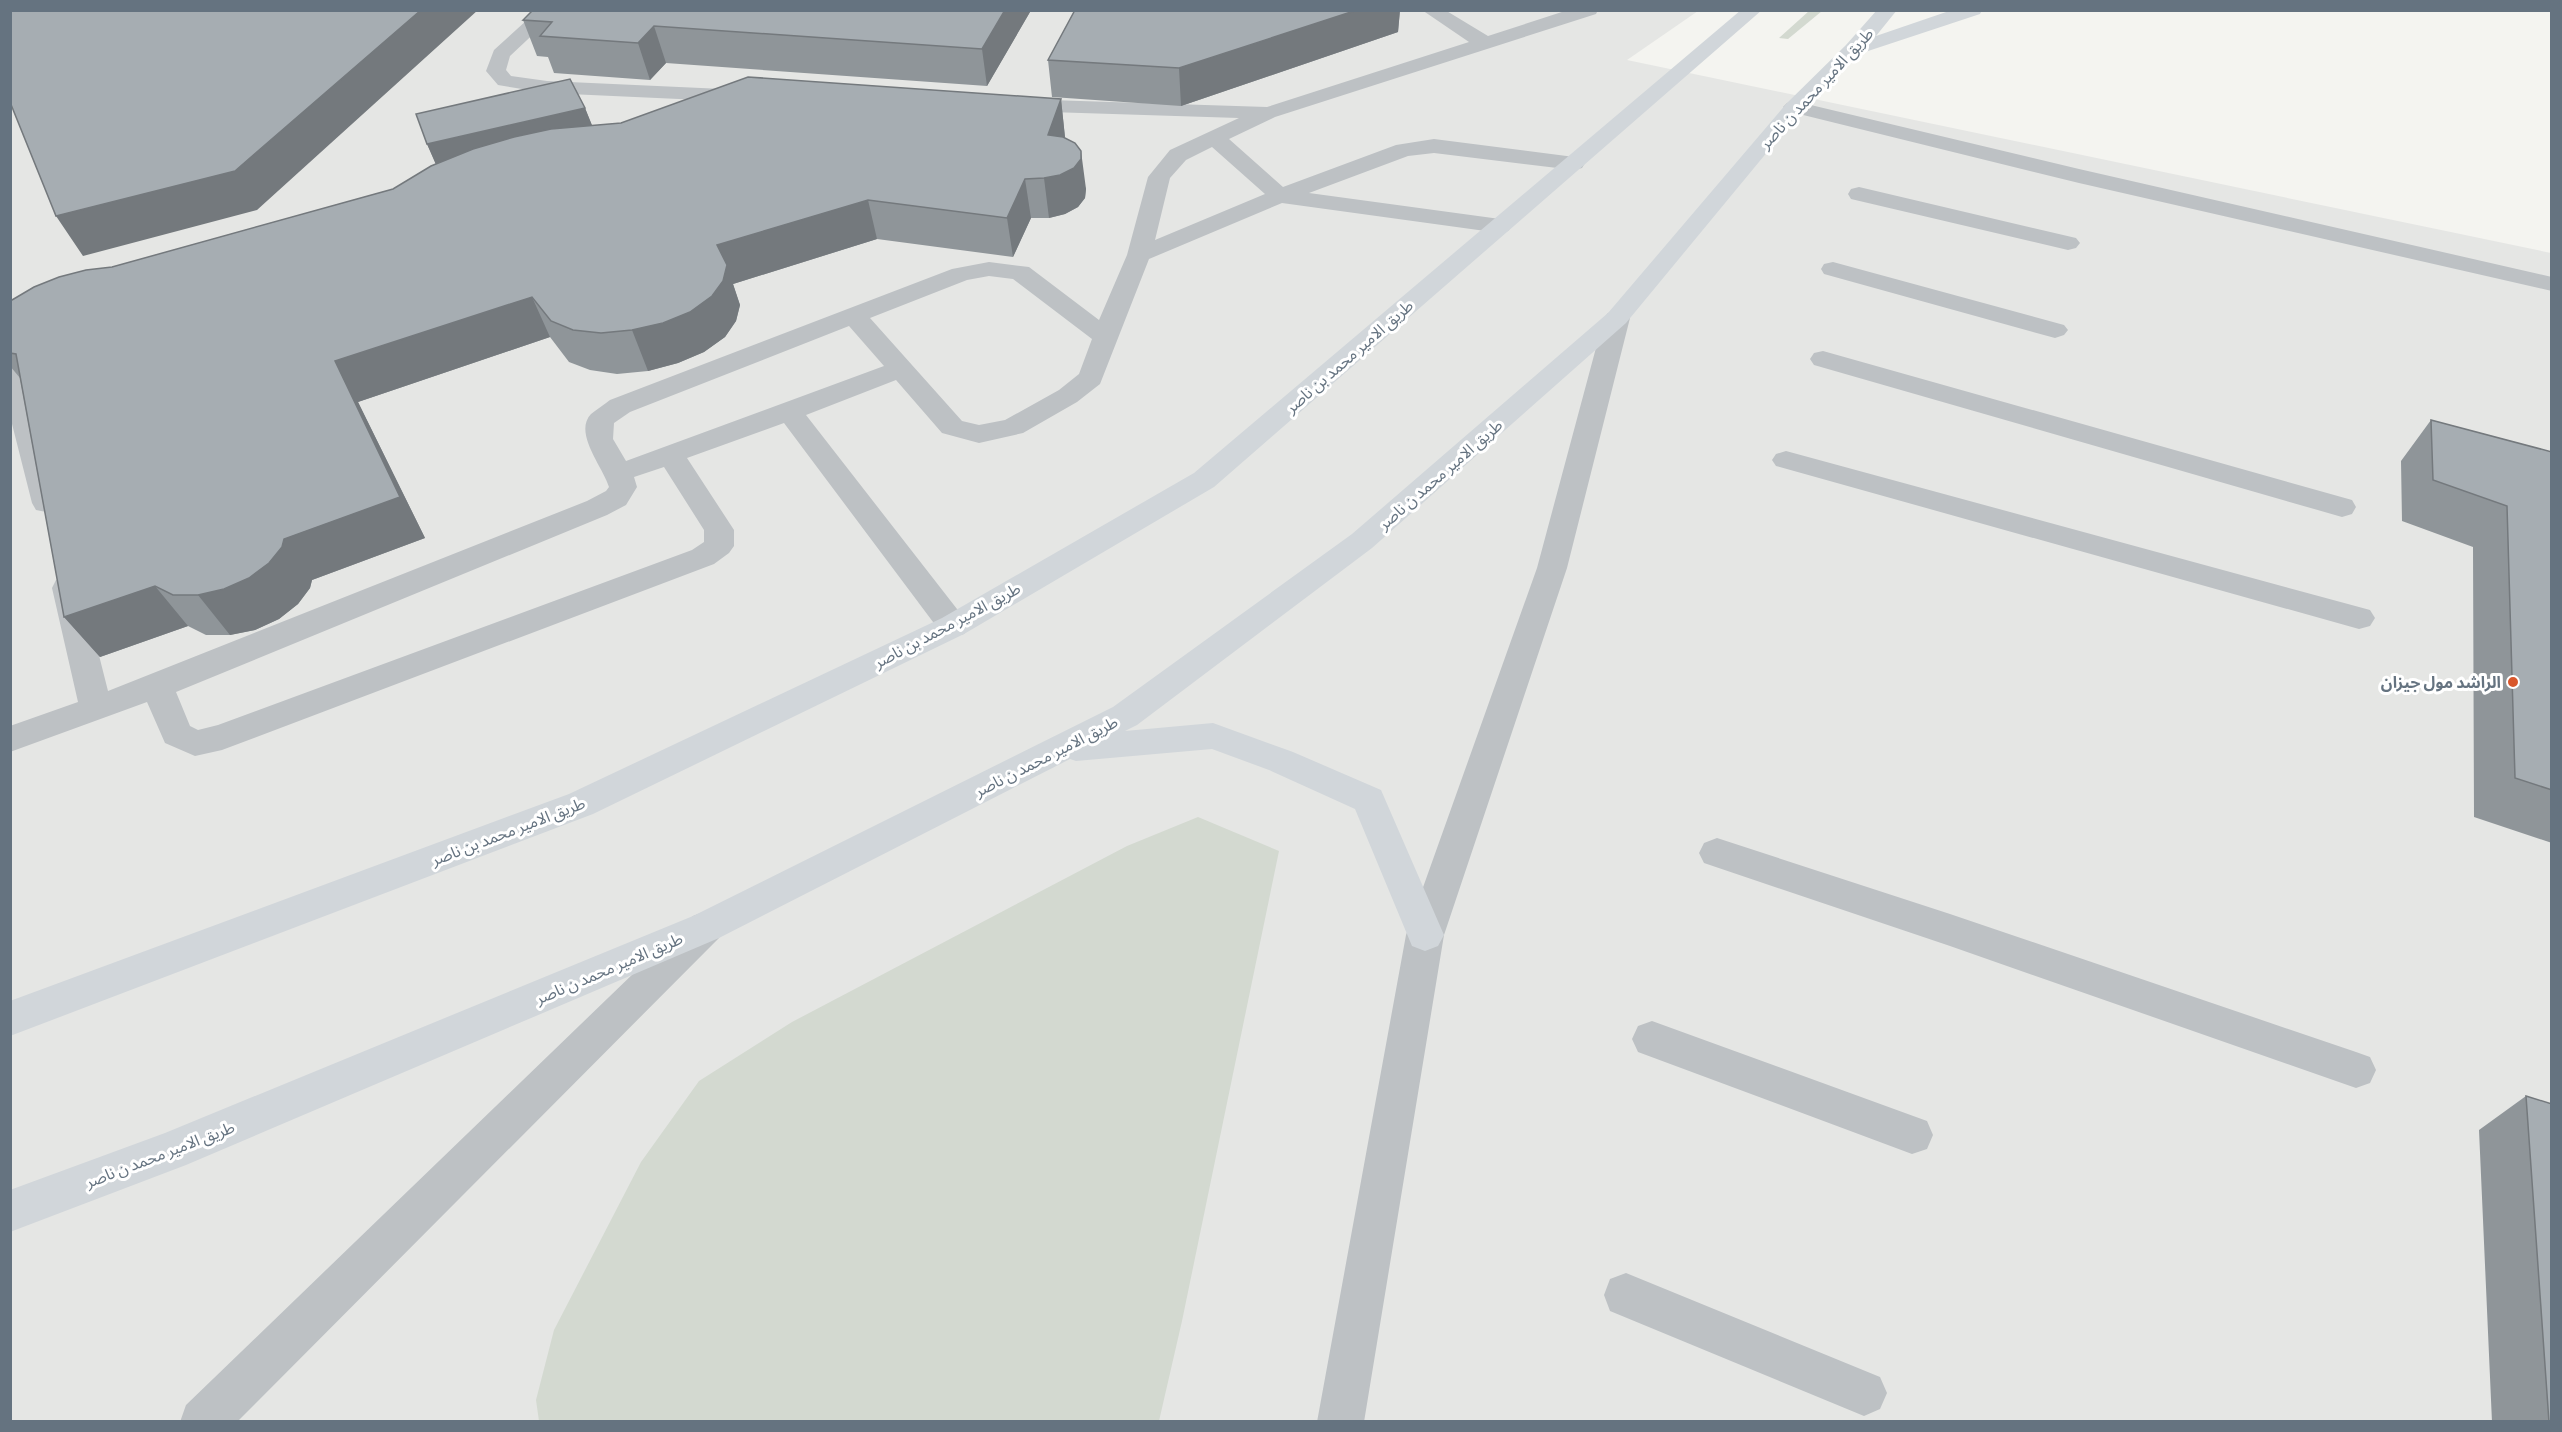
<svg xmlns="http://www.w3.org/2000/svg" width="2562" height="1432" font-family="Manrope,'Noto Sans Arabic',sans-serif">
<rect width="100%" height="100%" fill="#f4f4f0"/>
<path fill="#e5e6e4" d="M10 11H1698L1627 60 2551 253V1421H11Z"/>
<path fill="#d3d9d0" d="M1809 11H1822L1788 39 1779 38Z
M1198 817 1279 851 1182 1321 1159 1421H539L536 1400 554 1330 641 1162 699 1081 792 1022 1127 846Z"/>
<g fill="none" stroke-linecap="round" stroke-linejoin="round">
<path fill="#bdc1c4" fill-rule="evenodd" d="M538 10H559L510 56 506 70 511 76 547 81 745 90 752 92 755 96 752 100 745 102 547 93 498 85 486 71 494 50Z
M1422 10H1445L1488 36 1568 10H1598L1596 14 1275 117 1229 139 1283 187 1396 145 1434 139 1582 158 1585 163 1582 168 1574 170 1434 153 1408 156 1309 193 1500 219 1508 221 1512 226 1508 231 1500 233 1282 203 1149 259 1100 384 1077 402 1023 433 979 443 942 433 896 380 806 415 964 618 969 626 964 634 953 637 942 634 784 423 687 458 734 530V546L729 553 714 564 222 750 195 756 165 743 147 702 10 752V726L78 702 52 588 56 580 67 577 78 580 82 588 108 691 587 501 606 491 609 487C603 467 573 433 591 414 597 409 604 405 610 400L952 269 989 262 1029 267 1099 320 1127 255 1148 177 1170 150 1239 118 1018 111 1011 109 1008 105 1011 101 1018 99 1267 107 1469 42ZM1212 147 1265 194 1155 240 1170 178 1186 160ZM989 276 1013 279 1092 339 1079 374 1059 390 1005 420 979 425 962 421 870 318 967 280ZM849 326 884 366 626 461 613 439 614 423 630 412ZM664 467 704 530V542L692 550 218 725 198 730 190 726 176 692 607 515 626 505 637 487 634 477Z
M1859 187 2076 238 2080 243 2076 248 2068 250 1851 199 1848 194 1851 189Z
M1833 262 2064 325 2068 330 2064 335 2055 338 1824 274 1821 269 1824 264Z
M1823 351 2352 500 2356 507 2352 514 2342 517 1814 365 1810 359 1814 353Z
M10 352 19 354 23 360 60 503 56 510 46 512 36 510 32 503 10 416Z
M1786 451 2359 607 2370 610 2375 618 2370 626 2359 629 1776 466 1772 460 1776 454Z
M1717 838 1950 914 2356 1052 2370 1057 2376 1070 2370 1083 2356 1088 1950 946 1704 863 1699 853 1704 843Z
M706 911 719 916 725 927 719 938 237 1422H180L186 1405 693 916Z
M1652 1021 1927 1121 1933 1135 1927 1149 1912 1154 1638 1052 1632 1039 1638 1026Z
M1626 1273 1880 1377 1887 1393 1880 1409 1864 1416 1610 1311 1604 1295 1610 1279Z"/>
<path fill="#bdc1c4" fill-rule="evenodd" d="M1794 101 2079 169 2552 277V291L2079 183 1787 111 1783 107 1787 103Z
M1617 310 1626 313 1630 318 1567 568 1444 935 1364 1422H1317L1406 935 1537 568 1604 318 1608 313Z"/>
<path fill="#d1d6da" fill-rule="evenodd" d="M1741 10H1762L1214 487 964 634 593 814 10 1036V1001L569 794 942 618 1194 473Z
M1877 10H1897L1876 36 1952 10H1982L1980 14 1859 54 1801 111 1626 323 1372 548 1137 725 1125 731 1213 723 1293 752 1381 790 1444 935 1438 946 1425 951 1412 946 1355 809 1269 770 1212 749 1076 761 1070 759 719 938 186 1165 10 1232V1190L165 1133 693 916 1113 707 1352 534 1608 313 1787 103 1846 45Z"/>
</g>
<path fill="#8f9599" d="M1075 10H1400L1398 32 1181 106 1052 97 1048 60Z
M1030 12 987 86 666 63 650 80 554 73 548 57 537 56 523 20Z
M1061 99 1065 138 1086 189 1085 198 1078 207 1065 214 1049 218H1031L1013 257 877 239 733 284 740 305 736 321 725 337 704 352 678 363 648 371 617 374 590 370 569 362 550 337 358 402 425 538 312 580 310 588 298 604 279 619 255 630 230 635H206L188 626 100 657 64 617 20 378 10 366V301L112 267 393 189 436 164 427 144 585 108 592 126Z
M2431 420 2552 452V843L2474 817 2473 547 2402 521 2401 461Z
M2526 1096 2552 1422H2492L2479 1130Z"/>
<path fill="#74797d" d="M421 10H478L257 210 83 256 56 216Z
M1005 10H1030V12L987 86 982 49Z
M1357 10H1400L1398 32 1181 106 1179 68Z
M654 26 666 63 650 80 638 43Z
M1061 99 1065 137 1053 173 1048 135Z
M585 108 594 130 437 167 427 144Z
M1081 151 1086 189 1085 198 1078 207 1065 214 1049 218 1044 178Z
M1025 179 1031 218 1013 257 1007 218Z
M868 200 877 239 733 284 740 305 736 321 725 337 704 352 678 363 648 371 632 330 717 245Z
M532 297 550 337 358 402 425 538 312 580 310 588 298 604 279 619 255 630 230 635 198 595 284 539 335 361Z
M155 586 188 626 100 657 64 617Z"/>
<path fill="#a6adb2" stroke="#74797d" stroke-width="1.5" d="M10 10H421L235 171 56 216 10 102Z
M533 10H1005L982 49 654 26 638 43 540 36 552 22 523 20Z
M1075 10H1357L1179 68 1048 60Z
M748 77 1061 99 1048 135 1063 137 1075 143 1081 151V159L1074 168 1060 175 1044 178 1025 179 1007 218 868 200 717 245 727 265 723 281 712 296 690 312 663 323 632 330 601 333 573 330 551 321 532 297 335 361 400 497 284 539 282 547 269 563 249 578 224 589 198 595H173L155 586 64 617 16 354 10 353V301L12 300 34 287 59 277 86 270 112 267 393 189 431 166 473 149 514 137 551 129 621 123Z
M570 79 585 108 427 144 416 114Z
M2431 420 2552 452V790L2515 778 2507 506 2433 480Z
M2526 1096 2552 1104V1422H2549Z"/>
<circle fill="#d8572c" stroke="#fff" stroke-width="2" cx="2513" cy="682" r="6"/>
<g text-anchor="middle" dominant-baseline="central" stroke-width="6" stroke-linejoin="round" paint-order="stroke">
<g font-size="16" fill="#657380" stroke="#fff">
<text transform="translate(1816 88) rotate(-47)">طريق الامير محمد ن ناصر</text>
<text transform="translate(1349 356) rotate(-41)">طريق الامير محمد بن ناصر</text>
<text transform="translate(1440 474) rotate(-41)">طريق الامير محمد ن ناصر</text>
<text transform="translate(947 625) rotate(-28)">طريق الامير محمد بن ناصر</text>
<text transform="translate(1046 756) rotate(-27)">طريق الامير محمد ن ناصر</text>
<text transform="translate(508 831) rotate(-21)">طريق الامير محمد بن ناصر</text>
<text transform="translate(609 968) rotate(-23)">طريق الامير محمد ن ناصر</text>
<text transform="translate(160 1154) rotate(-21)">طريق الامير محمد ن ناصر</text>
</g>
<g font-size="16" font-weight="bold" fill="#657380" stroke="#fff" text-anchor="end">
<text x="2501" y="682">الراشد مول جيزان</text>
</g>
</g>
<rect width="2562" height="1432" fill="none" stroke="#657380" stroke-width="24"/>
</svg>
